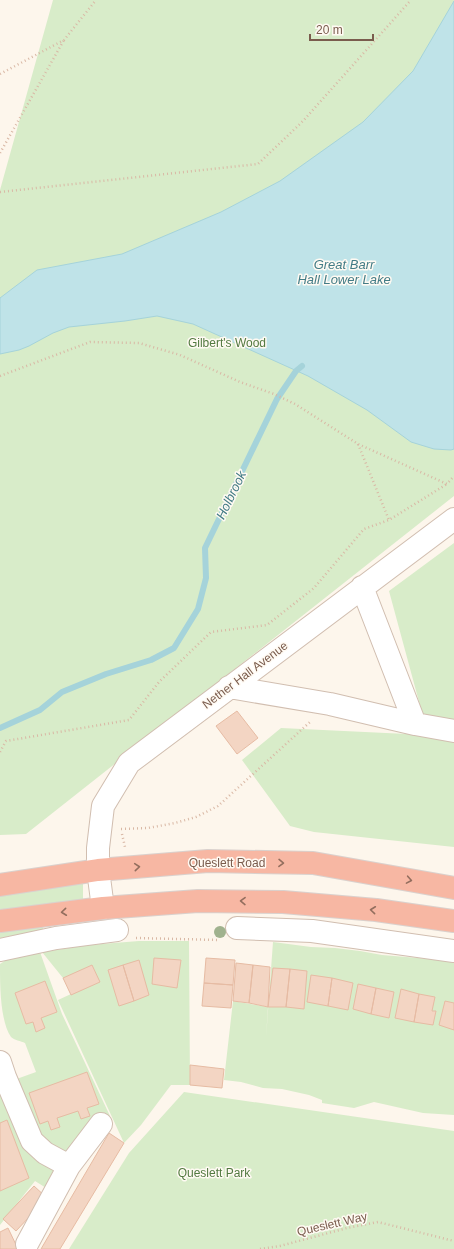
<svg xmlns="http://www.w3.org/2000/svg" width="454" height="1249" font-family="Helvetica,sans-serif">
<rect width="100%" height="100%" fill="#fdf6ec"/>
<path fill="#d8ecc9" d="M53 0H454V496L26 834 0 835V190Z
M454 543V847L314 832 290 826 242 760 281 728 428 735 389 591Z
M83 883V900L0 911V894Z
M41 925 44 930 0 938V930Z
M139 941H189L190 1085H171L141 1125 124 1143 58 1000 71 994 63 978 42 952 89 945Z
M273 942 311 947 335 948 360 951 382 955 454 961V1115L423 1113 374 1102 354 1108 322 1103V1100L309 1095 282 1089 263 1088 241 1082 224 1080 233 1001 268 1007 266 1038Z
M40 952 62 1014 110 1116 87 1128 66 1157 41 1141 11 1081 36 1072 25 1043C21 1041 14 1040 11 1037 0 1021 0 985 0 964L6 960Z
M0 1083 62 1166 51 1191 35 1181 0 1225Z
M184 1092 454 1131V1249H69L129 1153Z"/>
<path fill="#bfe3e8" stroke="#a5d3da" d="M454 1V449L451 450 434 449 411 442 367 410 308 376 193 324 157 316 125 321 69 327 53 333 29 346 19 350 0 354V298L37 270 122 254 221 212 280 181 363 122 413 71Z"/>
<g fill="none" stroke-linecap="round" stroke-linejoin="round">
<path stroke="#a5d3da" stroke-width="6" d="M0 728 40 710 62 692 106 674 151 660 174 648 198 609 206 578 205 548 277 399 296 371 302 366"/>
</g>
<path fill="#f3d5c3" stroke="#e6bba3" d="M237 711 258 738 237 754 216 726Z
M154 958 181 960 177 988 152 984Z
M206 958 235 960 233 985 204 983Z
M139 960 149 995 134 1001 123 965Z
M236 963 253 965 249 1003 233 1001Z
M92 965 100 982 71 995 63 978Z
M123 965 134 1001 119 1006 108 970Z
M253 965 270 967 268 1007 249 1003Z
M273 968 290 969 286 1007H268Z
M290 969 307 971 304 1009 286 1007Z
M311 975 332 978 328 1006 307 1002Z
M332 978 353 983 348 1010 328 1006Z
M45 981 57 1012 41 1018 45 1028 36 1032 33 1022 26 1024 15 993Z
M204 983 233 985 231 1008 202 1006Z
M358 984 376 988 371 1014 353 1009Z
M376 988 394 992 389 1018 371 1014Z
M401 989 419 994 414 1022 395 1018Z
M419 994 435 997 432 1011H436L433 1025 414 1022Z
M445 1001 454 1003V1030L439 1025Z
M190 1065 224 1069 222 1088 190 1085Z
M87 1072 99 1104 87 1108 90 1116 81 1119 78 1111 57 1118 60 1127 51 1130 48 1121 40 1124 29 1093Z
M7 1120 29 1178 0 1191V1123Z
M109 1133 124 1143 60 1249H41Z
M34 1186 47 1198 16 1231 3 1219Z
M8 1228 18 1249H0V1232Z"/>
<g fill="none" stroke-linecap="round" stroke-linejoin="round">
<g stroke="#d1beb0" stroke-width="24">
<path id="minor" d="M229 687 330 704 415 724 362 587
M415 724 454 731
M103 908 98 870V848L103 806 129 763 454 519
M237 928 312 931 454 951
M0 950 56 938 117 930
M0 1062 5 1077 32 1141 45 1153 69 1166 101 1124
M27 1244 69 1166"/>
</g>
<g stroke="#dad1cd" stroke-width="24">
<path id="highway" d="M0 885 98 870 208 861 313 863 454 888
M0 921 103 908 198 901 283 902 376 910 454 921"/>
</g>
<path stroke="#d9b8a5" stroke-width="2.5" stroke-dasharray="1 3" stroke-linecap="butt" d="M0 74 64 40 96 0
M0 153 64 40
M0 192 258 164 303 121 411 0
M0 376 90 342 139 343 180 355 240 382 274 394 295 404 358 444 447 484 454 476
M358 444 389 520
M0 752 6 741 129 720 159 682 211 632 267 625 314 588 364 529 389 520 447 484
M121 829 148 828 175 823 196 817 218 806 310 722
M122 834 125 847
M136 938 219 940
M260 1249 280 1246 347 1228 378 1222 454 1241"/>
<use href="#minor" stroke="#fff" stroke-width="22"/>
<use href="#highway" stroke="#f7b7a3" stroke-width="22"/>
</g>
<circle fill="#a0b28e" cx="220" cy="932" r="6"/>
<defs><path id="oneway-chevron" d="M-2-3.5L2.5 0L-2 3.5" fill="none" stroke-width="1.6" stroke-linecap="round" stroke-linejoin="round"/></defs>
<g stroke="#936e5e">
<use href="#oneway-chevron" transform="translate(281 863) rotate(1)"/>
<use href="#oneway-chevron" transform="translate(137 867) rotate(-5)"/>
<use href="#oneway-chevron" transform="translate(409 880) rotate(10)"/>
<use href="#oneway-chevron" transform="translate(243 901) rotate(-179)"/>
<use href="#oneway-chevron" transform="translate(373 910) rotate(-174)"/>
<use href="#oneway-chevron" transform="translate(64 912) rotate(174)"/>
</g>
<g text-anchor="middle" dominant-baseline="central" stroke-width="3" stroke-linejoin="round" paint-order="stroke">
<g font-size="12" fill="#537a41" stroke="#fffaf3">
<text x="227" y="343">Gilbert's Wood</text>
<text x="214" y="1173">Queslett Park</text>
</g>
<g font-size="12" fill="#7a5c4d" stroke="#fffaf3">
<text transform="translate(245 675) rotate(-37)">Nether Hall Avenue</text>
<text x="227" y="863">Queslett Road</text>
<text transform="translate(332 1224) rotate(-13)">Queslett Way</text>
</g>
<g font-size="13" font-style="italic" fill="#437c86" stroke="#fffaf3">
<text x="344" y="264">Great Barr<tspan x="344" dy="15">Hall Lower Lake</tspan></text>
<text transform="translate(231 495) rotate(-64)">Holbrook</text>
</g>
</g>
<path d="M310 34v6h63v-6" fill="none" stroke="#7a5c4d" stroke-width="2"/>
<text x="316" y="34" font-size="12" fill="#7a5c4d" stroke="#fffaf3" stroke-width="3" paint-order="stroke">20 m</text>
</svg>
